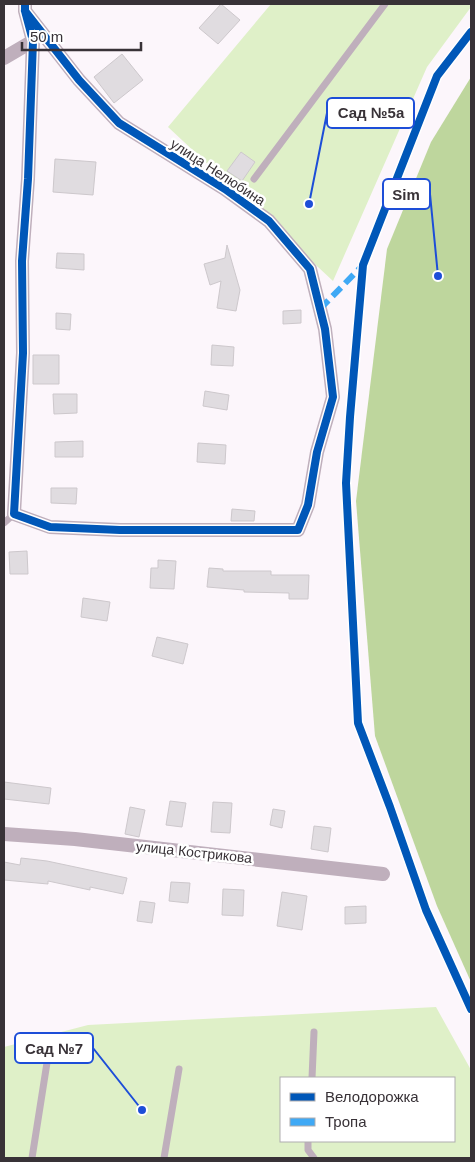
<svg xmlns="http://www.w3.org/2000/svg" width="475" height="1162" font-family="Helvetica,sans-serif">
<rect width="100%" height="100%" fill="#fcf6fb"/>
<path fill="#dff0c8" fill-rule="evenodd" d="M271 4H471V7L427 67 333 281 168 127Z
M436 1007 471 1070V1158H4V1047L88 1025ZM281 1078H454V1141H281Z"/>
<path fill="#bed69d" d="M471 77V982L437 906 375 736 356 501 387 249 431 142Z"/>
<path fill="#e0dce0" stroke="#cdc8cc" d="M221 4 240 20 218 44 199 28Z
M122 54 143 80 114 103 94 77Z
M241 152 255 162 242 181 227 171Z
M55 159 96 162 93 195 53 192Z
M227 245 240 290 236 311 217 308 221 281 210 285 204 264 225 258Z
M57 253 84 254V270L56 268Z
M301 310V323L283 324V311Z
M56 313 71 314 70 330 56 329Z
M212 345 234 347 233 366 211 365Z
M33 355H59V384H33Z
M205 391 229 395 227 410 203 406Z
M53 394H77V413L54 414Z
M83 441V457H55V442Z
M198 443 226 445 225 464 197 462Z
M51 488H77L76 504 51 503Z
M232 509 255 511 254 521H231Z
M27 551 28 574H10L9 552Z
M158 560 176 561 174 589 150 588 151 568H158Z
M209 568 223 569V571H271V575H309L308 599H289V593L244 592V590L207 587Z
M83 598 110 602 107 621 81 617Z
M157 637 188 644 183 664 152 656Z
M4 782 51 788 49 804 4 799Z
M170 801 186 803 182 827 166 825Z
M213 802 232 803 230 833 211 832Z
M130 807 145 810 139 837 125 834Z
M273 809 285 811 282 828 270 825Z
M314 826 331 828 328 852 311 849Z
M21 858 47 861 127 878 123 894 90 887V890L48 881V884L4 880V862L20 865Z
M171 882 190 883 188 903 169 901Z
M223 889 244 890 243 916 222 915Z
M282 892 307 896 302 930 277 926Z
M140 901 155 903 152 923 137 921Z
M366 906V923L345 924V907Z"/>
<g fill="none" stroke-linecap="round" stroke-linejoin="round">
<path stroke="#bfafbc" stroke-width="7" d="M254 179 385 4
M4 523 14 514
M312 1078 314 1032
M308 1141V1150L314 1158
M32 1158 49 1050
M164 1158 179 1069"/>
<path stroke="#bfafbc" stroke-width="14" d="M25 4V11L33 41 28 179 22 261 23 353 14 514 50 527 120 530H298L308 505 317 452 333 397 325 329 310 269 269 221 225 189 119 123 79 80 25 11
M4 58 33 41
M4 834 75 839 383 874"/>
<path stroke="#3fa9f5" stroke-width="6" stroke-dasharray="12 6" stroke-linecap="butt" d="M320 309 362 266"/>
<g stroke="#fff" stroke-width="11">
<path id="cycleway" d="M25 4V11L33 41 28 179 22 261 23 353 14 514 50 527 120 530H298L308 505 317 452 333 397 325 329 310 269 269 221 225 189 119 123 79 80 25 11
M471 32 437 76 363 265 350 417 346 483 358 723 390 807 426 910 471 1009"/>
</g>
<use href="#cycleway" stroke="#0057b8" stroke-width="8"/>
</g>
<g text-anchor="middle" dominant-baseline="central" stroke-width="5" stroke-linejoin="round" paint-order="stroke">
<g font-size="14" fill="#383237" stroke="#fff">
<text transform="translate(218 172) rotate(33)">улица Нелюбина</text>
<text transform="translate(194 852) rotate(6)">улица Кострикова</text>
</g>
</g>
<path fill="none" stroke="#1d4ed8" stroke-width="2" d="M309 204L327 113M438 276L430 194M142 1110L93 1048"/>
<g fill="#1d4ed8" stroke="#fff" stroke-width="2">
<circle cx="309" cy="204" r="5"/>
<circle cx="438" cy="276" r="5"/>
<circle cx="142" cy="1110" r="5"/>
</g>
<g fill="#fff" stroke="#1d4ed8" stroke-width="2">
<rect x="327" y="98" width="87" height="30" rx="5"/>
<rect x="383" y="179" width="47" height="30" rx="5"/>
<rect x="15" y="1033" width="78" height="30" rx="5"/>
</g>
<g font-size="15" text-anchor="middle" font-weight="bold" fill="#383237">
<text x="371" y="118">Сад №5а</text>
<text x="406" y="200">Sim</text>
<text x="54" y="1054">Сад №7</text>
</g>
<rect width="475" height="1162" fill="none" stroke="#383237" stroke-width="10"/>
<rect x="280" y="1077" width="175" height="65" fill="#ffffff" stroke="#afadaf"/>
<rect x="290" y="1093" width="25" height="8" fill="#0057b8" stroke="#afadaf"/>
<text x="325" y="1102" font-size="15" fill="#383237">Велодорожка</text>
<rect x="290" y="1118" width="25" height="8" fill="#3fa9f5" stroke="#afadaf"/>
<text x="325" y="1127" font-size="15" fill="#383237">Тропа</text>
<path d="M22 42v8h119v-8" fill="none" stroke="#383237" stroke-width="2.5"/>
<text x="30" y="42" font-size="15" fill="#383237" stroke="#ffffff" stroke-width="4" paint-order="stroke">50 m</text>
</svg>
